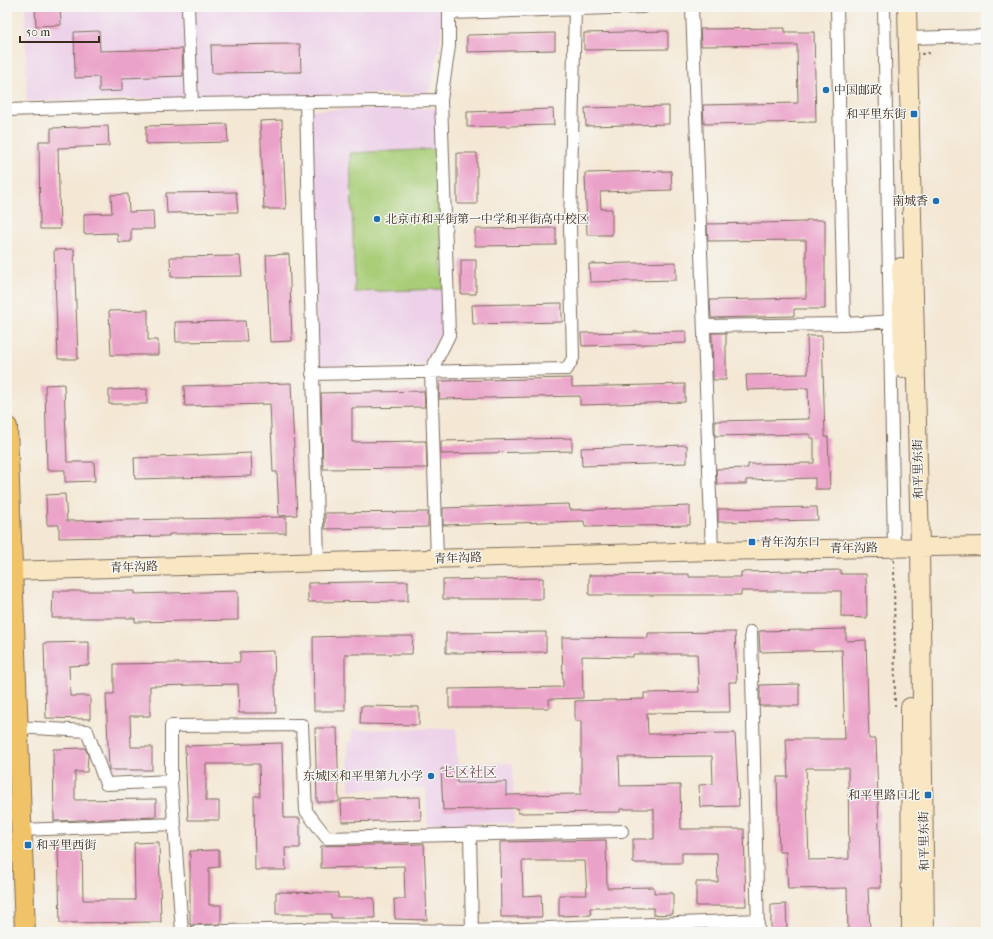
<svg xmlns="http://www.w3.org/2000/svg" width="993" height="939" font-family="'IM FELL French Canon','Noto Serif SC',serif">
<rect width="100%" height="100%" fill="#f6f6f2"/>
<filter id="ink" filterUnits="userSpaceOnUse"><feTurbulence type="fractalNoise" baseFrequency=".025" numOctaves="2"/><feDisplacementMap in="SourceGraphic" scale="8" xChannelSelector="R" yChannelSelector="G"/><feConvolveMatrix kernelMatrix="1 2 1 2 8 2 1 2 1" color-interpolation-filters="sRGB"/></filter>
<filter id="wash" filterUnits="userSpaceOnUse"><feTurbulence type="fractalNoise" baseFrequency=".012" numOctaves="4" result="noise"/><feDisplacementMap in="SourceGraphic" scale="16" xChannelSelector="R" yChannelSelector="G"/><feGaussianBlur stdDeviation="0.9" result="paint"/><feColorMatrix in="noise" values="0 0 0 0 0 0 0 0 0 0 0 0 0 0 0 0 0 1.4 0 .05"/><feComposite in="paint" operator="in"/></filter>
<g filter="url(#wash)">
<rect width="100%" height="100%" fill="#f4e8d5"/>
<path fill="#edd1e9" d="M25 7H441V40L429 93 27 101Z
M436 108 444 327 423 365 317 366 311 110Z
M457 728V764L513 763 514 823 427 824 426 788 349 790 348 742H353L352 730Z"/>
<path fill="#a9ce78" stroke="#727c4b" d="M438 149 443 289 355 292 350 153Z"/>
<g id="blocks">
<path fill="#eba2c9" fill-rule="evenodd" d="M35 7H60L61 25 36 26Z
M785 28V32H814L816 122 704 124 703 105 798 103 797 45 701 46 700 29Z
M99 31 100 51 182 49 183 76 122 78V91L99 92V77L75 78 74 32Z
M668 31V49L584 50V33Z
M555 33V50L467 52V35Z
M300 44 301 72 212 73 211 45Z
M669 106V124L586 126 585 108Z
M553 109 554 125 467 127V112Z
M282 120 286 209H264L260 121Z
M227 124 228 142 146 144V126Z
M108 126 109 146 58 148 60 229H40L39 141H51V128Z
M457 153H477V204H457Z
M671 171 672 190 600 192 601 209H612V235H587L585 173Z
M236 192 238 212 167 213 166 193Z
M128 194 129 212 153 211 154 229H131V242H118L117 233 84 234V214L112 213 111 195Z
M806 220H825V309H794V316L711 318 710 300 806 298V240L708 241 707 224 806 222Z
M556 228V245L475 246V229Z
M74 249 78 359H58L54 250Z
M289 254 292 341 270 342 266 255Z
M240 256 242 276 171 277 170 257Z
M461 260H476V294H461Z
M676 262V280L590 282 589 264Z
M562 303V322L473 324 472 305Z
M148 310V340H158V355H111L109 311Z
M245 321 247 341 176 342 175 322Z
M686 331V343L582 346 581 333Z
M712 333H726V380H713Z
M807 336H822L825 437H828L830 489H815V478L746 480V484H717L716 469 748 468V464L814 463V438H810V434L715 436V421L809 419 808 388 747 390 746 375 808 374Z
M572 378V387L685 384V402L580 405V396L439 399 440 381Z
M291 383 297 515 279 516 277 472H273L270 404 185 406 184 386Z
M64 384 67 462H94L95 481 65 482V470H47L45 385Z
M147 389V404H109V390Z
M424 391 425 407 352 408V442L426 441 427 468 323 469 321 393Z
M572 438V451L441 454V441Z
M687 445V463L582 466 581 448Z
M251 453 252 476 135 479 134 458Z
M65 494 67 521 286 517V533L169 534V536L59 538V525H47L46 495Z
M569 504 570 510 690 506V525L585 527 584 521 443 525V508Z
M817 507 818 520 718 522V509Z
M428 512V527L325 529V513Z
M841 570V574H866L867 618 841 617V591H741V595H589V575L689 574V577H741V572Z
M543 578V599H443V580Z
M408 581V601L308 602V583Z
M53 591H135V594L238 591V620L135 622V618H52Z
M846 629V641L866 640 869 739H876L881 888H868L870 932H848L847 888 788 889 786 852H779L777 777H788L786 739H845L842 650 760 652 759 631ZM806 768H848L849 859 809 860Z
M546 632V652L446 653V633Z
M735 632 737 682H729L730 712 647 713 648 734 735 733 739 806 700 807 699 785 713 784 712 756 619 757 620 786 680 785 681 829H744L746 906H696V882H718L717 853H682V863H633V839H654V809H620V812L518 813V808L443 810 441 769 457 768V783L506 782V795L581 794V721H575V701L644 699V693L699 692 697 654H633V657L582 656 583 698 549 699V708H449V689L563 687 562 637 648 638V633Z
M346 636H413L412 654H345V711H314L313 637Z
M89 642V665L69 666 70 696H90V719L46 718 44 643Z
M274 651 276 713H239L238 684 150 686V716H130L131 747H152V770H109L106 694H114V664L240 662V652Z
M799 684V706H760V685Z
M361 706 419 707V725L360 724Z
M315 728H337L339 802H317Z
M282 743 284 818H300V848H285L286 870H255L254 796H260L259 764H206V801H219V820H188L185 746Z
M85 748 88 755 87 772H75V800L156 799V817L54 821 53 749Z
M420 797 421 820 342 822 341 799Z
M606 840 607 888 654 887V893H673V914L653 915V908H590L591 915 559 916V895H587L585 861H522L523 896 541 895 542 917H501L500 842Z
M159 842 161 922 60 923 58 845 82 844 83 900H135L134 843Z
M424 844 427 920 395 919 394 899H405L404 866 321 868V846Z
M219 850V867L209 868V905H221V924L190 925V851Z
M276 892 338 893V898H374L375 918H331V914H276Z
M786 904 787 932H771V905Z"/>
</g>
</g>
<g filter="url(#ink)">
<use href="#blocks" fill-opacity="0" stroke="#7c6c5e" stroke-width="1"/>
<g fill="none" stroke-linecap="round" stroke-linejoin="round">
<g stroke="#7c6c5e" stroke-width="14">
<path id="street" d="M188 7 192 104
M692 7 712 551
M837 7 844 324 896 321
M884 7 894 547
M449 13 643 7
M907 38 986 36
M306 103 318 562
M7 110 192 104 441 100
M704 326 844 324
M312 374 567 369 573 358 570 225 575 7
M437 559 431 371 449 335 441 100 449 46V7
M751 632 758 932
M16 727 87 731 106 784 171 781
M21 830 175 824
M470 834 472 932
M182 932 171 781V726L302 725 306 811 327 838 622 831
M195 932 298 929 472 931 758 920"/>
</g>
<g stroke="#7c6c5e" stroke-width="20">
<path id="secondary" d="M907 7 920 547 925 932
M901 267 903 369
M7 571 712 551 986 546
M910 707 911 932"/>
</g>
<g stroke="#7c6c5e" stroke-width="22">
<path id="primary" d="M7 427 25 932"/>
</g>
<path stroke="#7c6c5e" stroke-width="2" stroke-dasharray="3 3" stroke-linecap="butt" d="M921 54 930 53
M894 560 895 706"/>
<use href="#street" stroke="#fff" stroke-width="12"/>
<use href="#secondary" stroke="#f9e7c3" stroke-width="18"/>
<use href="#primary" stroke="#f1c369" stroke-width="20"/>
</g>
</g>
<g fill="#1f6fb2" stroke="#f6f6f2" stroke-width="1.5">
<circle cx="826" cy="90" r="4"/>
<rect x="910" y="110" width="8" height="8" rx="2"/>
<circle cx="936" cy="201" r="4"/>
<circle cx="377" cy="219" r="4"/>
<rect x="748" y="538" width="8" height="8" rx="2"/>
<circle cx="431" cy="776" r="4"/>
<rect x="924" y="791" width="8" height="8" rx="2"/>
<rect x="24" y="841" width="8" height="8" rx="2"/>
</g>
<g text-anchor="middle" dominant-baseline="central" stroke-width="3" stroke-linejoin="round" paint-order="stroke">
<g font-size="12" fill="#3b2a1e" stroke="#f6f6f2" text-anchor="start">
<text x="834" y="90">中国邮政</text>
<text x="906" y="114" text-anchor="end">和平里东街</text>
<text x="928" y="201" text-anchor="end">南城香</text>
<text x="385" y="219">北京市和平街第一中学和平街高中校区</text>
<text x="760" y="542">青年沟东口</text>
<text x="423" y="776" text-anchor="end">东城区和平里第九小学</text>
<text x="920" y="795" text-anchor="end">和平里路口北</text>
<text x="36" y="845">和平里西街</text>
</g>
<g font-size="12" fill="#3b2a1e" stroke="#f6f6f2">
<text transform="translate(918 469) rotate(-91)">和平里东街</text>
<text transform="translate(854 548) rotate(-1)">青年沟路</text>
<text transform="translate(458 558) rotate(-2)">青年沟路</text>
<text transform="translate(134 567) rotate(-2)">青年沟路</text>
<text transform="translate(924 841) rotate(-91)">和平里东街</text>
</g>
<g font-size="14" fill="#79545a" stroke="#f6f6f2">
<text x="469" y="772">七区社区</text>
</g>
</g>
<rect width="993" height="939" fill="none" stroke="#f6f6f2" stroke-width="24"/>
<path d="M20 36v6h79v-6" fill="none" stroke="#3b2a1e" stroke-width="2"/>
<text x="26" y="36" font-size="12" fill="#3b2a1e" stroke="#f6f6f2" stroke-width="3" paint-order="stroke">50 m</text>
</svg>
